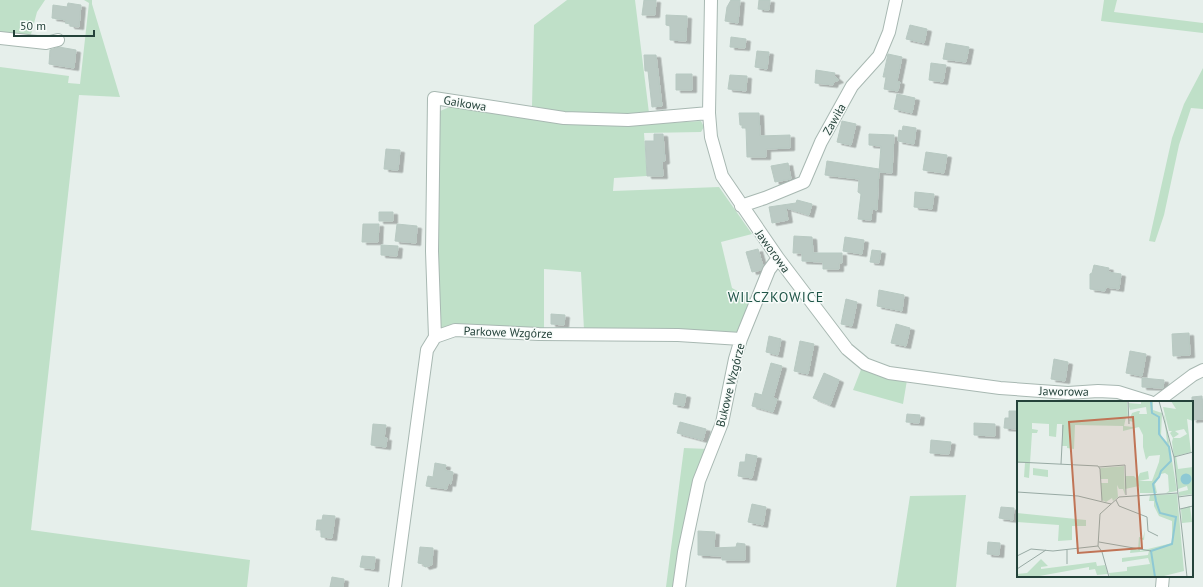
<svg xmlns="http://www.w3.org/2000/svg" width="1203" height="587" font-family="'PT Sans',sans-serif">
<defs>
<filter id="shadow"><feDropShadow dx="4.5" dy="2.5" stdDeviation="0" flood-color="#0004"/></filter>
</defs>
<rect width="100%" height="100%" fill="#e6efeb"/>
<path fill="#bfe0c8" d="M0 0H45L37 12 30 38 0 33Z
M84 0H92V4L120 97 79 95 31 530 250 560 247 587H0V67L69 76 68 83 80 84 89 3Z
M567 0H635L649 113 602 115 570 113 532 106 534 25Z
M1104 0H1117L1114 12 1203 23V33L1101 21Z
M1203 68V109L1191 108 1179 145 1164 215 1155 242 1149 241 1172 138 1184 104Z
M452 106 616 126 701 121 704 127 701 132 644 133 647 176 614 178 613 191 719 187 752 234 721 242 732 288 754 300 737 332 584 330 581 272 544 269V330L479 327 440 328 436 240 439 222 437 209V125L440 111Z
M862 367 878 376 907 380 903 404 853 390Z
M684 448 708 449 683 533 673 587H666Z
M966 495 956 587H896L910 496Z"/>
<path fill="#bbcac4" stroke="#b8c9c2" filter="url(#shadow)" d="M644 0H656L655 15H642Z
M731 0H740L738 23 725 21 727 7Z
M759 0H770L769 10 758 9Z
M68 3 81 5 79 27 70 26V24L65 23 66 20 52 18 53 5 67 7Z
M666 15 687 16 686 41 670 40V26L666 25Z
M910 25 927 29 924 43 906 39Z
M731 37 746 39 745 48 730 47Z
M946 43 969 47 966 62 943 59Z
M59 47 76 50 74 68 49 64 50 50Z
M757 51 769 52 767 69 755 67Z
M888 54 902 57 897 81 900 82 898 91 884 89 886 77H883Z
M644 55H656L662 106 652 107 648 71H645Z
M931 63 946 65 943 82 929 80Z
M816 70 835 73 834 76 839 80 834 82 833 85 815 83Z
M676 74H692V90H676Z
M730 75 747 76 746 91 728 89Z
M897 94 915 98 912 113 894 109Z
M739 113H759L760 136 790 135V148L766 149V157H747L746 128H742V125H740Z
M842 121 856 124 851 145 837 142Z
M903 126 916 128 914 144 898 141 899 130 902 131Z
M654 134H663L665 161 662 162 663 176H647L645 141H654Z
M869 134 894 135 892 173 879 172 881 146 869 145Z
M386 149 400 150 398 170 384 169Z
M926 152 947 155 944 173 923 170Z
M827 161 879 169 877 210 872 209 871 220 858 219 861 194 858 192 859 179 825 175Z
M788 163 791 179 775 182 771 166Z
M915 192 934 194 932 209 914 207Z
M797 200 812 204 809 215 786 208 788 220 772 223 769 207 796 203Z
M379 212H393V221H379Z
M363 224H379L378 242H362Z
M397 224 417 226 416 243 395 241Z
M794 236 812 237 813 253H842V263H839V269H823V262L802 261V253H793Z
M845 237 864 240 862 254 843 251Z
M381 245 398 246 397 256 381 255Z
M758 249 763 266 761 270 752 272 746 252Z
M872 250 881 251 879 263 870 262Z
M1094 265 1109 268 1108 272 1121 274 1119 289 1106 287 1105 291 1090 289V274L1092 273Z
M879 290 904 295 902 311 877 306Z
M846 299 857 302 852 326 841 324Z
M551 314 565 315 564 325 551 324Z
M896 324 910 328 906 346 891 343Z
M1189 333 1190 355 1173 356 1172 334Z
M769 336 781 339 778 355 766 352Z
M800 341 814 344 808 374 794 371Z
M1130 351 1146 354 1142 376 1126 373Z
M1054 359 1068 362 1065 381 1051 379Z
M771 363 782 366 773 398 777 399 773 412 752 406 755 393 762 395Z
M824 373 839 380 830 405 813 398Z
M1142 378 1164 380 1163 388 1142 387Z
M675 393 686 395 684 406 673 404Z
M1202 396 1203 419 1192 420V397Z
M1009 411H1018V429L1004 428 1005 418H1009Z
M907 414 920 415 919 423 906 422Z
M680 422 706 429 703 440 677 433Z
M974 423 995 424V436L974 435Z
M373 424 386 425 384 438H387L386 447 371 445Z
M931 440 951 442 949 454 930 453Z
M746 454 757 456 752 478 738 476 740 462H745Z
M435 463 446 465 445 470 453 472 451 484 448 483 447 489 426 486 428 476 433 477Z
M752 504 766 507 763 525 748 522Z
M1001 507 1014 508 1013 520 999 518Z
M323 515 335 516 332 538 321 537V530H316L317 520H322Z
M698 531 715 532 714 548 736 547 737 543 745 544V560H722V556L698 555Z
M988 542 1000 543 999 555 987 554Z
M420 547 433 548 432 565 425 567 423 564 418 563Z
M362 556 375 557 374 569 360 567Z
M332 577 344 579 343 587H330Z"/>
<g fill="none" stroke-linecap="round" stroke-linejoin="round">
<g stroke="#a8b8b2" stroke-width="14">
<path id="minor" d="M711 0 709 113 711 137 722 176 778 258 847 349 865 364 889 373 1000 388 1068 393 1098 391 1118 392 1150 402
M0 38 46 43 58 40
M741 206 765 198 804 182 821 142 852 86 879 56 889 32 896 0
M435 337 432 251 434 98 564 118 628 120 709 113
M1157 402 1193 375 1203 370
M395 587 427 350 435 337 455 330 539 334 678 335 741 339
M679 587 684 552 699 481 722 423 735 359 741 339 769 270 778 258
M1162 587 1163 576"/>
</g>
<use href="#minor" stroke="#fff" stroke-width="12"/>
</g>
<g text-anchor="middle" dominant-baseline="central" stroke-width="3" stroke-linejoin="round" paint-order="stroke">
<g font-size="12" fill="#24423a" stroke="#f7fbf9">
<text transform="translate(465 103) rotate(9)">Gaikowa</text>
<text transform="translate(834 119) rotate(-61)">Zawiła</text>
<text transform="translate(773 251) rotate(54)">Jaworowa</text>
<text transform="translate(508 332) rotate(2)">Parkowe Wzgórze</text>
<text transform="translate(730 385) rotate(-76)">Bukowe Wzgórze</text>
<text transform="translate(1064 391) rotate(1)">Jaworowa</text>
</g>
<g font-size="14" letter-spacing="1" fill="#1f5548" stroke="#f7fbf9">
<text x="776" y="297">WILCZKOWICE</text>
</g>
</g>
<g transform="translate(1017 401)">
<rect width="176" height="176" fill="#e6efeb"/>
<path d="M0 0H110L111 16H109L107 25 116 26 117 21 112 20 115 12 121 10H123L122 13H130L129 6 113 9 111 2 124 3V0H136V9L145 12 144 35 150 41 147 13 148 16 160 90 149 92 152 90 151 74 148 72 144 73 138 83 140 92H123L122 85 108 88V75H117L120 78 123 72 131 70 132 78 122 80H135L142 61 143 54 132 55 129 59 126 46V34L122 26 106 30V25L58 24 57 48 50 47V45H45V23H40L39 36 32 35V23L15 22V28L21 29 20 32H15L12 77 7 76 8 62H0ZM154 0H176V20L170 18 174 51 159 55 161 68 176 66V93L162 95V91L171 89 170 85 161 88 155 41 156 37H163L170 33 167 28 158 30 162 33 156 37 153 32 155 30H152L146 6 159 8ZM107 65 108 94 106 88H102L100 84 101 96 96 100 95 97 89 101 85 99 84 82H91V78H84L83 67ZM16 67 31 69V76L16 74ZM160 93 167 170 143 176H93L92 172 110 170V166L133 163 131 157 105 161V157L131 154 132 150 113 152 114 146 121 149 122 136 126 137 128 129 127 139 123 138V150L155 142V120L142 115 137 105V100H132L133 94ZM173 105 175 121 165 122 164 108ZM0 112 69 119V125H55V139L41 140 42 124 0 121ZM24 158 31 165 24 166V168L79 161 80 165 88 164 91 173 80 174 78 168 72 169V166L17 176H0V173L10 172Z" fill="#bfe0c8"/>
<path d="M163.5 78a5.5 5.5 0 1 1 11 0a5.5 5.5 0 1 1-11 0Z" fill="#8ec9d4"/>
<path fill="none" stroke="#8ec9d4" stroke-width="2" d="M134 0 135 12 142 16V33L152 46 154 60 144 70 142 76 136 83 139 100 143 112 159 116 155 143 134 150 138 176"/>
<path fill="none" stroke="#98aaa4" stroke-width="1" d="M111 0 112 23M142 0 157 56 170 176M157 56 176 51M0 61 81 65 83 68 85 100M44 63 46 24M82 66 108 64 109 94M0 91 61 95 94 103M161 96 176 94M99 99 102 105 130 116 131 130 141 135M163 108 176 105M82 141 134 150M81 145 83 113 102 96 161 92M81 145 85 151 92 176M0 155 14 148 36 150 81 145M50 163V149M0 168 29 149"/>
<path fill="#c07456" fill-opacity="0.15" stroke="#c07456" stroke-width="2" d="M116 16 125 147 61 152 52 21Z"/>
<rect width="176" height="176" fill="none" stroke="#24423a" stroke-width="2"/>
</g>
<path d="M14 30v6h80v-6" fill="none" stroke="#24423a" stroke-width="2"/>
<text x="20" y="30" font-size="12" fill="#24423a" stroke="#f7fbf9" stroke-width="3" paint-order="stroke">50 m</text>
</svg>
